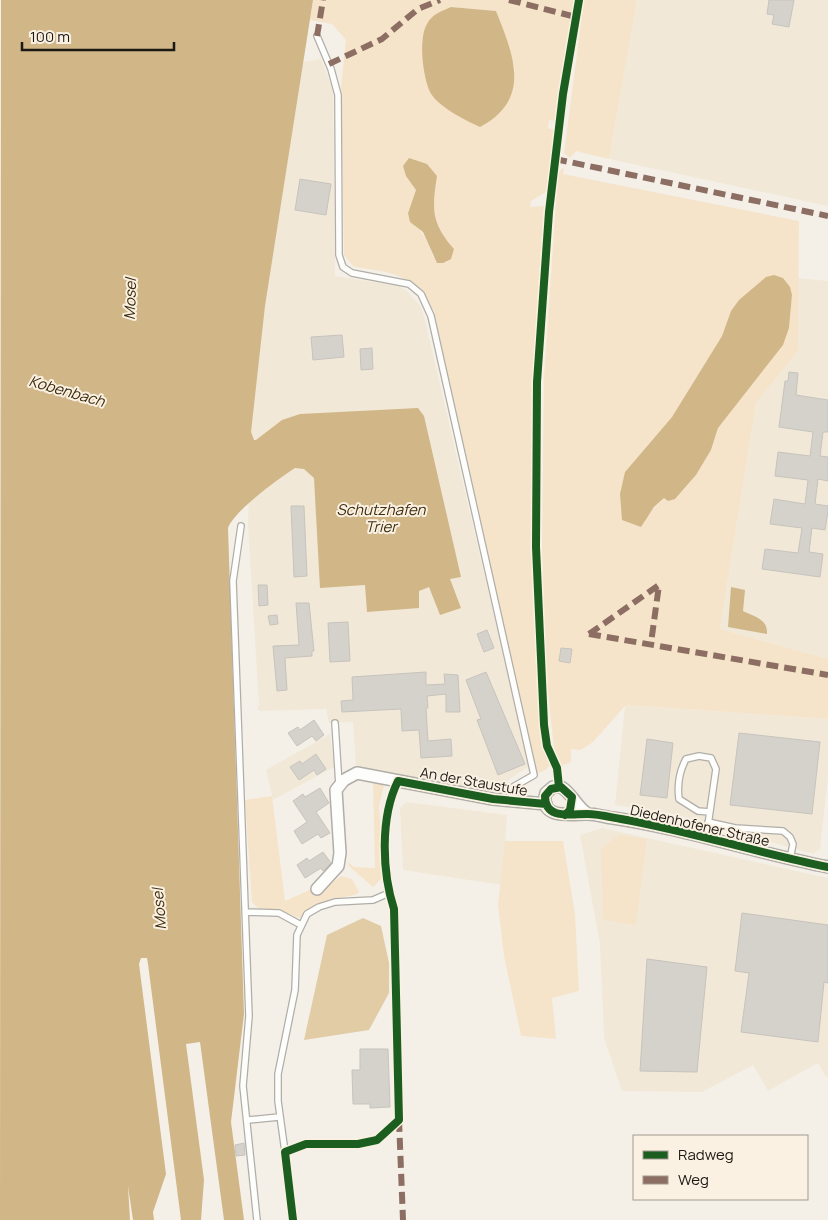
<svg xmlns="http://www.w3.org/2000/svg" width="828" height="1220" font-family="Manrope,sans-serif">
<rect width="100%" height="100%" fill="#f4f0e8"/>
<path fill="#f1e8d8" d="M637 0H828V206L609 159Z
M321 59 333 91 335 276 399 286 407 291 421 307 425 320 528 762V767L492 791 356 768 353 722 329 723 326 709 260 711 257 709 259 705 248 525 251 424 265 306 303 62Z
M798 278 828 281V659L720 629 756 403 798 351Z
M625 705 828 719V777L820 849 813 854 670 813 615 805Z
M330 734 334 767 273 800 266 770Z
M406 802 507 815 502 885 403 870 400 808Z
M602 828 828 878V1076L826 1077 818 1063 768 1091 753 1065 702 1092 622 1091 604 1038 600 944 580 835Z"/>
<path fill="#f5e4ca" fill-rule="evenodd" d="M313 0H577L556 121 549 120 548 128 554 130 546 192 531 201 530 207 544 206C538 292 531 380 531 467 532 559 538 651 543 743L552 762C548 769 545 771 537 773L434 311C411 273 395 273 354 267L344 255 341 88 346 40 332 24 310 20ZM451 7 496 11 506 38 515 70 431 93 423 63 422 40ZM437 176C432 210 431 222 454 249L433 257C429 238 417 229 408 212L416 190Z
M584 0H637L609 159 576 151 570 158 564 153Z
M564 167 563 174 799 221 798 351 756 403 720 629 828 659V719L626 705 593 742 581 750 571 749V762L562 766 554 750 545 660 542 545 544 377 558 173ZM792 295 789 328 773 357 718 428 711 450 696 475 675 499 664 498 645 518 625 472 672 417 722 336 731 311Z
M380 781 384 786 379 806 383 867 381 879 373 887 349 866 348 862 354 867 375 868 373 782Z
M272 796 285 901 312 889 317 895 341 876 352 879 359 892 355 895 333 899 299 918 282 911 258 908 252 902 245 800Z
M618 835 647 839 636 925 603 920 601 849Z
M505 841H563L575 914 579 991 552 998 556 1039 521 1036 504 956 498 905Z"/>
<path fill="#e2cca6" d="M363 918 381 926 389 963V993L369 1030 304 1040 327 935Z"/>
<path fill="#d1b688" d="M1 0H313L265 306 251 432 254 440H256L282 420 300 414 418 408 424 416 461 577 450 579 461 608 440 615 429 587 419 591V608L367 612 365 585 320 588 314 478 304 469 295 468C278 479 234 511 228 528L244 1014 231 1122 244 1220H224L200 1042 186 1044 204 1180 201 1220H181L148 964 147 958H141L139 964 166 1174 153 1212 154 1220H133L128 1186 130 1220H0Z
M451 7 496 11C514 56 532 99 480 127 465 120 438 107 430 92 423 77 418 39 427 24 432 14 442 11 451 7Z
M409 158 427 164 437 176C432 210 431 222 454 249L451 259 443 263H437L423 232 410 222 408 213 416 190 406 176 403 166Z
M774 275 783 278 790 287 792 295 789 328 783 345 718 428 711 450 696 475 675 499 668 501 664 498 654 507 641 527 622 520 620 494 625 472 672 417 722 336 731 311 739 300 766 277Z
M731 587 745 590 743 611C755 617 768 619 767 634L728 627Z"/>
<path fill="#d5d1cb" stroke="#c7c3bd" d="M769 0H794L789 27 772 24 774 15 767 14Z
M300 179 331 184 326 215 295 210Z
M342 335 344 357 313 360 311 337Z
M372 348 373 369 361 370 360 349Z
M789 372 798 373 796 395 828 400V432H823L820 456 828 457V481L818 479 815 504 828 506V511L825 530 812 528 809 552 823 554 820 577 762 569 765 549 798 553 802 528 770 524 774 499 805 504 808 480 775 476 778 452 810 456 813 432 779 427 785 381H788Z
M291 506H304L307 576 294 577Z
M258 585H267L268 605 259 606Z
M296 603H309L314 651H312V656L285 658 287 690 277 691 273 646 299 645Z
M277 615 278 624 270 625 268 616Z
M348 622 350 661 330 662 328 623Z
M487 630 494 648 484 652 477 634Z
M561 648 572 649 570 663 559 661Z
M426 672V685L445 684 444 674 458 675 460 712H446V694L427 696 428 708H426L428 741 451 739 452 756 421 758 419 730 402 731 401 709 342 712 341 701 353 700 352 677Z
M486 672 525 764 498 775 477 720 481 719 466 680Z
M314 720 324 735 316 741 312 736 297 746 288 733 298 727 300 730Z
M739 733 820 742 812 814 730 805Z
M647 739 673 743 667 798 640 795Z
M316 754 326 769 317 775 314 770 299 780 290 767 300 761 302 764Z
M320 788 329 803 316 812 330 833 321 838 318 834 302 844 294 831 307 822 293 801 303 794 305 797Z
M323 852 331 863 323 871 321 868 305 878 297 865 307 858 309 861Z
M742 913 828 925V983L824 982 818 1042 741 1032 749 973 735 971Z
M647 959 707 967 697 1072 640 1071Z
M360 1049H388L390 1107 370 1108V1104H353L352 1070H360Z
M244 1143 245 1155 236 1156 235 1145Z"/>
<g fill="none" stroke-linecap="round" stroke-linejoin="round">
<g stroke="#b1aea8" stroke-width="8">
<path id="lane" d="M317 36 331 69 338 95 339 255 343 267 352 273 409 284 421 294 431 316 534 775 513 787 509 801
M241 526 233 581 249 1016 243 1086 257 1220
M335 723 339 785
M708 822 735 828 783 831 790 837 793 844 790 859
M706 839 716 769 711 758 699 756 686 759C679 772 677 784 679 799L698 811 710 812
M247 912 279 913 301 925
M248 1120 279 1117
M285 1152 278 1101V1074L295 990 297 935 307 914 319 907 335 902 373 900 389 893
M293 1220 285 1152 306 1144H358L377 1140 399 1120 394 909C382 872 380 817 398 781"/>
</g>
<g stroke="#b1aea8" stroke-width="14">
<path id="street" d="M588 814C576 807 573 794 561 787H553L546 793C538 820 572 814 587 814 596 814 605 817 613 818 686 829 756 853 828 867
M317 889 338 866 340 853 336 790 344 780 357 773 493 799 546 804"/>
</g>
<use href="#lane" stroke="#fdfdfc" stroke-width="5.5"/>
<use href="#street" stroke="#fdfdfc" stroke-width="11"/>
<path stroke="#8d6e63" stroke-width="6" stroke-dasharray="12 6" stroke-linecap="butt" d="M509 0 576 17
M317 36 323 0
M329 64 382 39 418 9 440 0
M555 159 828 216
M589 634 828 675
M589 634 659 585 651 643
M399 1120 403 1220"/>
<g stroke="#faf1e2" stroke-width="11">
<path id="cycleway" d="M559 787 557 768 547 746 544 725 536 547 537 382 549 212 563 94 579 0
M565 815 570 810 572 797 561 787 551 789 545 796C545 820 570 814 587 814 598 814 610 817 621 819 690 831 758 853 828 867
M293 1220 285 1152 306 1144H358L377 1140 399 1120 394 909C382 872 380 817 398 781L493 799 546 804"/>
</g>
<use href="#cycleway" stroke="#1b5e20" stroke-width="8"/>
</g>
<g text-anchor="middle" dominant-baseline="central" stroke-width="4" stroke-linejoin="round" paint-order="stroke">
<g font-size="14" fill="#1c1813" stroke="#faf1e2">
<text transform="translate(474 781) rotate(10)">An der Staustufe</text>
<text transform="translate(700 825) rotate(13)">Diedenhofener Straße</text>
</g>
<g font-size="15" font-style="italic" fill="#3c2c0f" stroke="#faf1e2">
<text transform="translate(130 299) rotate(-88)">Mosel</text>
<text transform="translate(67 391) rotate(16)">Kobenbach</text>
<text x="381" y="509">Schutzhafen<tspan x="381" dy="17">Trier</tspan></text>
<text transform="translate(159 909) rotate(-95)">Mosel</text>
</g>
</g>
<rect x="633" y="1135" width="175" height="65" fill="#faf1e2" stroke="#a19a8f"/>
<rect x="643" y="1151" width="25" height="8" fill="#1b5e20" stroke="#a19a8f"/>
<text x="678" y="1160" font-size="15" fill="#1c1813">Radweg</text>
<rect x="643" y="1176" width="25" height="8" fill="#8d6e63" stroke="#a19a8f"/>
<text x="678" y="1185" font-size="15" fill="#1c1813">Weg</text>
<path d="M22 42v8h152v-8" fill="none" stroke="#1c1813" stroke-width="2.5"/>
<text x="30" y="42" font-size="15" fill="#1c1813" stroke="#faf1e2" stroke-width="4" paint-order="stroke">100 m</text>
</svg>
